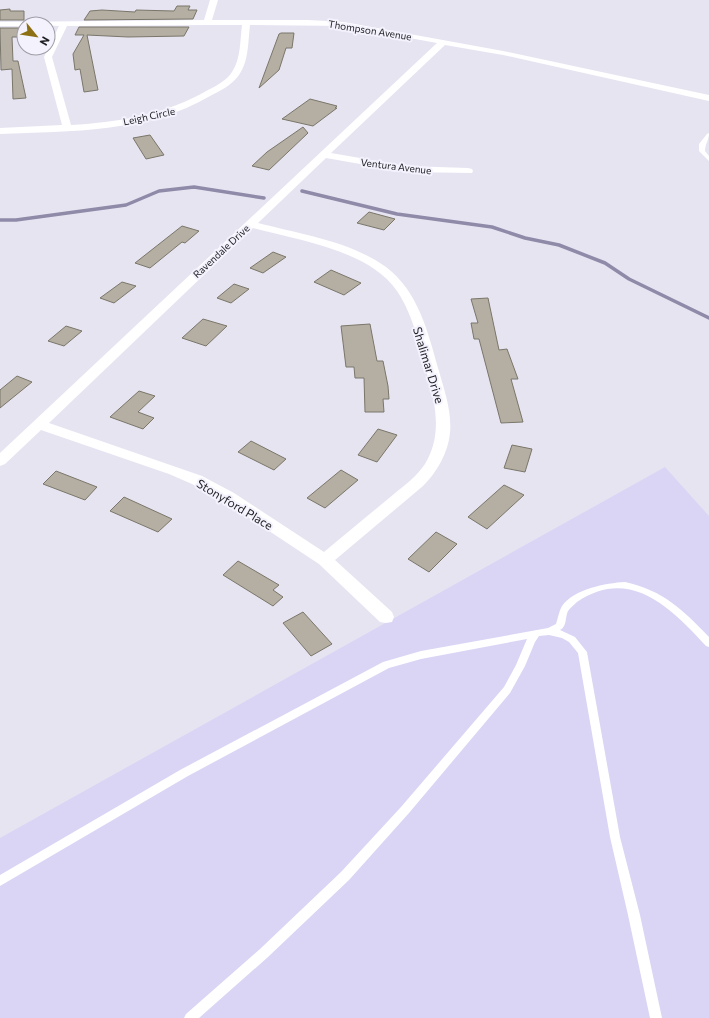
<svg xmlns="http://www.w3.org/2000/svg" width="709" height="1018" font-family="Commissioner,sans-serif">
<rect width="100%" height="100%" fill="#e7e4f2"/>
<path fill="#dad4f5" d="M665 467 709 516V1018H0V838Z"/>
<g fill="none" stroke-linecap="round" stroke-linejoin="round">
<path stroke="#908aa9" stroke-width="3.5" d="M302 191 397 214 492 227 525 238 559 245 605 263 629 279 709 318
M0 220H16L126 205 159 191 194 187 264 198"/>
</g>
<path fill="#b4afa2" stroke="#7a766a" d="M177 6H190L188 10H197L193 19 84 20 90 11 102 10 135 12 136 10 174 11Z
M10 9V11H24V20H0V10Z
M79 27H189L184 36 128 37 87 35 98 90 84 92 80 69 75 70 73 54 84 35H75Z
M0 28H24V37H12L13 61H18L26 98 13 99 12 69 1 70Z
M281 33H294L292 48H286L279 70 259 88 279 34Z
M310 99 337 106 335 108H337L313 126 282 119Z
M303 127 308 133 269 170 252 166 267 152Z
M150 135 164 155 146 159 133 138Z
M369 212 395 219 384 230 357 223Z
M182 226 199 231 185 243 182 242 150 268 135 263Z
M273 252 286 257 263 273 250 268Z
M331 270 361 283 344 295 314 282Z
M122 282 136 286 114 303 100 298Z
M234 284 249 289 231 303 217 298Z
M488 298 499 350 507 349 518 379H511L523 422 501 423 479 339H474L471 323H478L471 299Z
M203 319 227 326 206 346 182 338Z
M370 324 377 361H383L388 386 389 399H383L384 412H365L364 378H355L354 367H346L341 326Z
M66 326 82 331 64 346 48 341Z
M17 376 32 382 0 408V390Z
M139 391 155 396 138 412 154 418 143 429 110 417Z
M378 429 397 435 377 462 358 455Z
M251 441 286 459 274 470 238 452Z
M512 445 532 449 525 472 504 468Z
M341 470 358 480 325 508 307 498Z
M56 471 97 487 85 500 43 484Z
M504 485 524 495 487 529 468 517Z
M124 497 172 519 158 532 110 511Z
M436 532 457 544 429 572 408 559Z
M238 561 279 585 273 590 283 597 273 606 223 575Z
M303 612 332 644 311 656 283 623Z"/>
<g fill="none" stroke-linecap="round" stroke-linejoin="round">
<path fill="#fff" fill-rule="evenodd" d="M709 133C709 140 705 144 705 151L709 156V161L699 151V144L707 134Z
M625 582C664 591 682 609 709 637V647L706 646C671 608 630 566 577 602 574 605 570 608 568 611 565 617 567 627 560 630L575 637 587 652 620 837 640 915 662 1018H650L628 915 610 837 578 653 569 642 562 638 549 635 539 636 535 642 525 666 510 693 409 813 349 880 268 957 199 1018H184L186 1014 260 949 341 872 401 807 504 687 516 665 527 639 421 659 389 668 188 776 0 886V875L180 770 383 662 421 651 548 628 556 624C558 618 559 611 562 606 574 589 606 583 625 582Z"/>
<path fill="#fff" fill-rule="evenodd" d="M210 0H218L212 20H308L344 22 503 51 709 95V101L503 55 445 45 331 153 406 166 468 168 472 169 473 171 472 173 406 172 326 158 258 223C300 234 350 241 386 267 418 291 428 332 438 368 444 389 452 411 450 433 448 453 437 472 423 486L335 560 392 612 394 617 392 622 386 623 380 622 319 564 224 501 192 484 169 474 41 430 5 464 0 466V453L437 43 344 26 250 25C248 41 249 61 239 75 232 85 220 91 210 96 147 133 71 131 0 134V128L62 125 44 57 59 26 24 24V26H0V22L204 20ZM208 25H242C240 40 241 59 232 72 227 80 216 86 208 90 165 115 120 122 71 125L52 57 67 26ZM253 228C298 240 369 250 397 291 414 316 420 348 428 377 436 406 442 436 425 464 417 476 405 485 394 494 371 513 348 532 324 552L234 493 202 476 49 423Z"/>
</g>
<g text-anchor="middle" dominant-baseline="central" stroke-width="4" stroke-linejoin="round" paint-order="stroke">
<g font-size="10" fill="#1f1e23" stroke="#f4f2fd">
<text transform="translate(370 30) rotate(9)">Thompson Avenue</text>
<text transform="translate(149 116) rotate(-12)">Leigh Circle</text>
<text transform="translate(396 166) rotate(7)">Ventura Avenue</text>
<text transform="translate(221 251) rotate(-43)">Ravendale Drive</text>
</g>
<g font-size="12" fill="#1f1e23" stroke="#f4f2fd">
<text transform="translate(429 365) rotate(73)">Shalimar Drive</text>
<text transform="translate(235 504) rotate(31)">Stonyford Place</text>
</g>
</g>
<g transform="translate(36 36) rotate(120)"><circle r="19" fill="#f4f2fd" stroke="#9f9da6"/>
<path d="M0-3L7 15L0 10L-7 15Z" fill="#8d7014"/>
<text y="-6" font-size="11" font-weight="bold" text-anchor="middle" fill="#1f1e23">N</text>
</g>
</svg>
